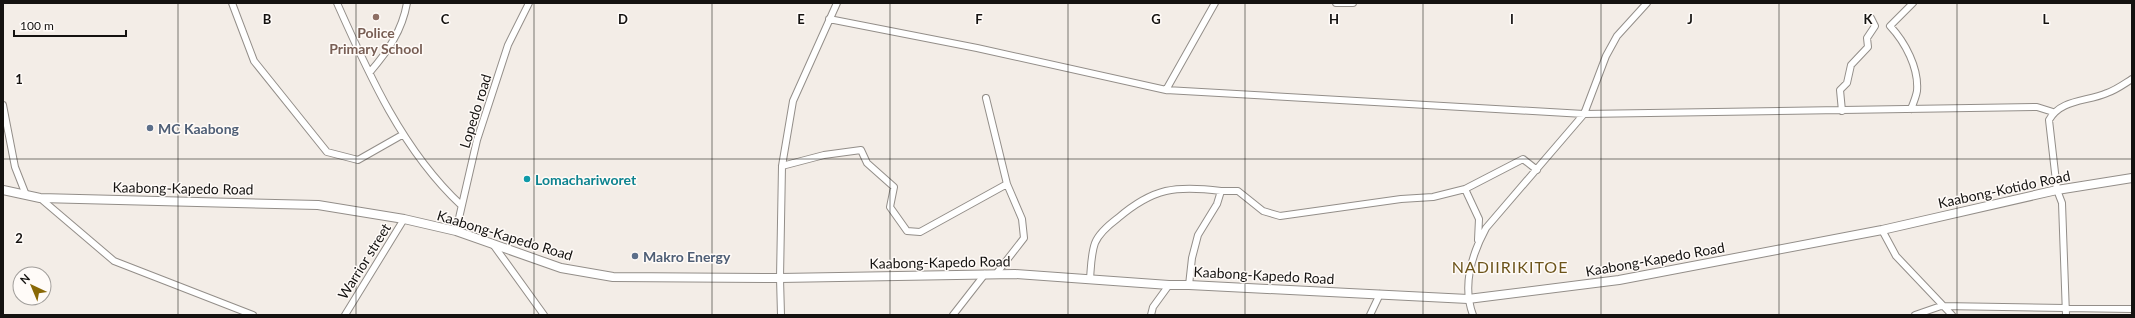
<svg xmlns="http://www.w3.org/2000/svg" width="2135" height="318" font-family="Lato,sans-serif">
<rect width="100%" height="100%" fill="#f3ede7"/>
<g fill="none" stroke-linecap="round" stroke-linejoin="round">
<g stroke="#938e89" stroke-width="8">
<path id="street" d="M232 3 254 61 327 152 358 160 402 135
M337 3C369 75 403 151 461 205
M1336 3H1353
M829 19 977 48 1166 90 1584 114 2037 107 2053 112
M370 72C388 51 402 31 407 3
M1166 90 1215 3
M986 98 1007 184 1022 219 1024 238 996 274
M3 105 15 167 26 195
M1911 109C1913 104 1916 97 1917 91 1919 68 1905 42 1890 26L1913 3
M1842 111 1840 90 1847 83 1851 65 1868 47 1867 38 1875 26 1871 18
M782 166 824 155 861 150 867 163 894 187 890 207 907 231 920 232 1007 184
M1465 189 1479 219 1478 240
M40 198 114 261 253 315
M1882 230 1896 256 1952 315
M456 231 477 140 508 45 529 3
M492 243 544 315
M1090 279C1091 267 1091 254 1095 243 1099 233 1110 224 1118 218 1153 188 1176 185 1221 191
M1189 285 1192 258 1198 235 1217 204 1221 191H1238L1263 211 1280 216 1401 199 1433 197 1465 189 1523 159 1537 170
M345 315 404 219
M781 315 780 278 782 166 793 101 837 3
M953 315 985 274
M1151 315 1153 307 1169 285
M1370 315 1380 294
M1473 315C1462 286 1472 254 1486 228L1584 114 1606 56 1617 36 1647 3
M1915 315 1941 306 2132 309
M2066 315 2062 203 2057 190 2049 120C2061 99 2086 102 2107 93 2116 90 2124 84 2132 79"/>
</g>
<g stroke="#938e89" stroke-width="10">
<path id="secondary" d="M3 190 40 198 318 205 404 219 456 231 561 268 613 277 780 278 1015 274 1169 285H1189L1468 299 1619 280 1882 230 2057 190 2132 178"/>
</g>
<use href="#street" stroke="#fff" stroke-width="6"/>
<use href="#secondary" stroke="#fff" stroke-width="8"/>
</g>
<path fill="none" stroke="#141210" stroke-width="1" stroke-opacity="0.55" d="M178 3V315M356 3V315M534 3V315M712 3V315M890 3V315M1068 3V315M1245 3V315M1423 3V315M1601 3V315M1779 3V315M1957 3V315M3 159H2132"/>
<circle fill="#8d6e63" stroke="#fffbf8" stroke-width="1.5" cx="376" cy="17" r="4"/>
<g fill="#5c6f8a" stroke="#fffbf8" stroke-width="1.5">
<circle cx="150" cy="128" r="4"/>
<circle cx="635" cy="256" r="4"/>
</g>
<circle fill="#0f9aa8" stroke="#fffbf8" stroke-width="1.5" cx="527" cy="179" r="4"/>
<g text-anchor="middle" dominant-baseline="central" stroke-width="3" stroke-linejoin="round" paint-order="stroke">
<g font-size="14" font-weight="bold" fill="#785e54" stroke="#fffbf8">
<text x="376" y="32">Police<tspan x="376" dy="16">Primary School</tspan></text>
</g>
<g font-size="14" fill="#141210" stroke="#fffbf8">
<text transform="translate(475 111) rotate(-73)">Lopedo road</text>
<text transform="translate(183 188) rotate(1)">Kaabong-Kapedo Road</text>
<text transform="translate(2004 189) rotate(-12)">Kaabong-Kotido Road</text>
<text transform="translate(505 235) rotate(17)">Kaabong-Kapedo Road</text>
<text transform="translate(1655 259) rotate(-10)">Kaabong-Kapedo Road</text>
<text transform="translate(364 261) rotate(-58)">Warrior street</text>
<text transform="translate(940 262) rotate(-1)">Kaabong-Kapedo Road</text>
<text transform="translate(1264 275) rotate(3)">Kaabong-Kapedo Road</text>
</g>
<g font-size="14" font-weight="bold" fill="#4e5e75" stroke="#fffbf8" text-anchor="start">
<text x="158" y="128">MC Kaabong</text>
<text x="643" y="256">Makro Energy</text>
</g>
<g font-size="14" font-weight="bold" fill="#0d838f" stroke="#fffbf8" text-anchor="start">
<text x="535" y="179">Lomachariworet</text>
</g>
<g font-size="16" letter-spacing="1" fill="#6c541a" stroke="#fffbf8">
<text x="1510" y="266">NADIIRIKITOE</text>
</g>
</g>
<g font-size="13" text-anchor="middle" font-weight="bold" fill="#141210" stroke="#fffbf8" stroke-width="3" stroke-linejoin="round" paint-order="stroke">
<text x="267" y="24">B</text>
<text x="445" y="24">C</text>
<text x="623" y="24">D</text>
<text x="801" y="24">E</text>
<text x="979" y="24">F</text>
<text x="1156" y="24">G</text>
<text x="1334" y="24">H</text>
<text x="1512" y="24">I</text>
<text x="1690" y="24">J</text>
<text x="1868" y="24">K</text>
<text x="2046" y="24">L</text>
<text x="19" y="84">1</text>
<text x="19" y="243">2</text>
</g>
<rect width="2135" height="318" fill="none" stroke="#141210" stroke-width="8"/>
<g transform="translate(32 286) rotate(316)"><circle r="19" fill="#fffbf8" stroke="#a19e9b"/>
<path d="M0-3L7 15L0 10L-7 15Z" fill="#896806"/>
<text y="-6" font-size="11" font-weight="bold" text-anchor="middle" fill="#141210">N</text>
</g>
<path d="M14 30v6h112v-6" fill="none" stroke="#141210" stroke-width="2"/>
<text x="20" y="30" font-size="12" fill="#141210" stroke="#fffbf8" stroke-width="3" paint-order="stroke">100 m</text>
</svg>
